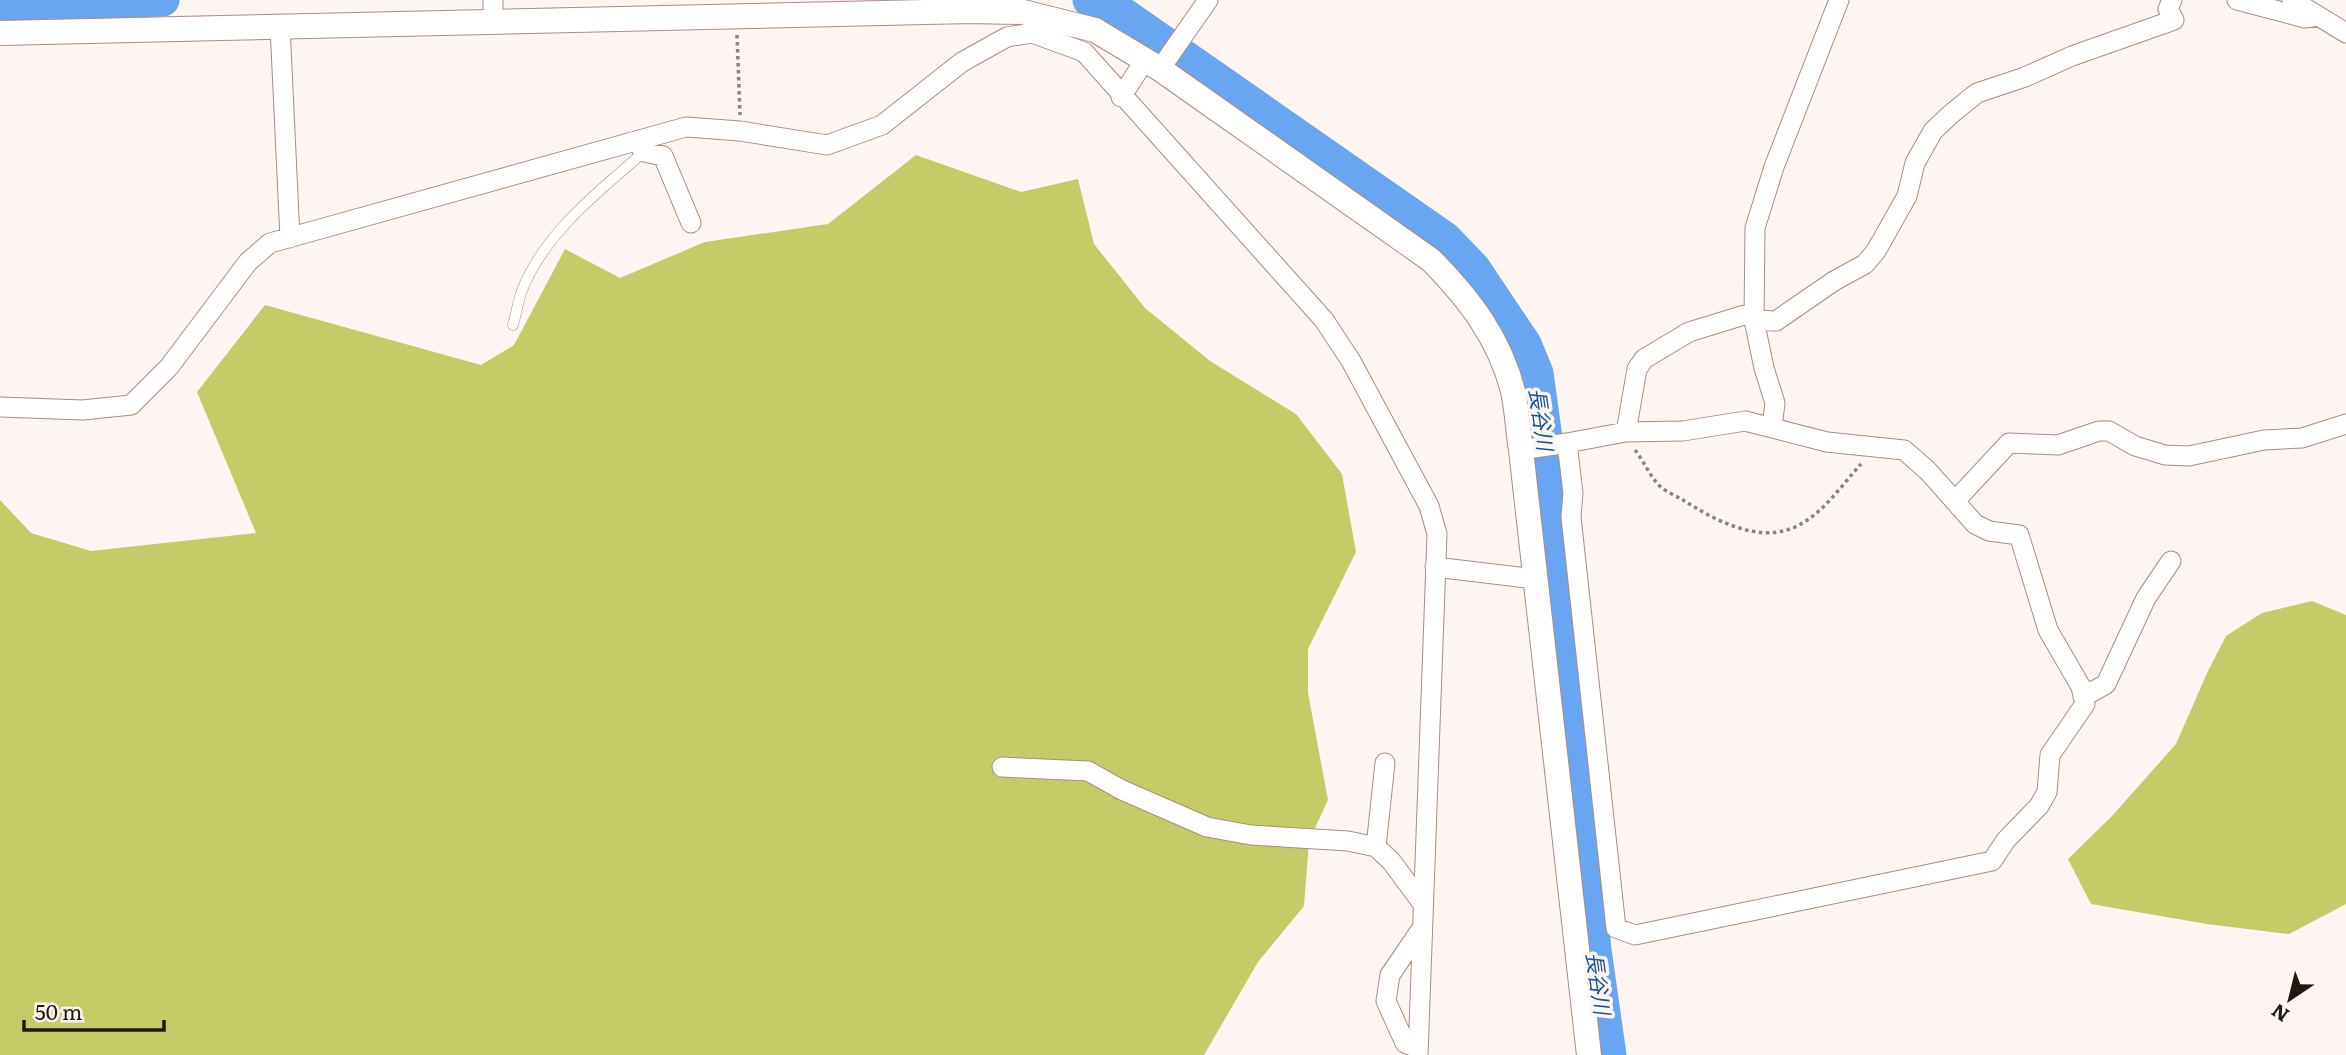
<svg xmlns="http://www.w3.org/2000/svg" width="2346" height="1055" font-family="Literata,'Noto Sans JP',serif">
<rect width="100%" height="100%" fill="#fcf5f1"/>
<path fill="#c5cb67" d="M916 155 1021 192 1078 179 1094 244 1145 308 1210 361 1296 414 1342 474 1356 552 1308 649V693L1328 800 1309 841 1304 906 1258 962 1204 1055H0V500L31 533 91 551 256 533 197 392 265 305 481 365 514 345 565 249 620 278 705 242 828 224Z
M2312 601 2346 615V904L2289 934 2207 924 2091 904 2068 859 2112 816 2176 744 2208 671 2226 636 2262 613Z"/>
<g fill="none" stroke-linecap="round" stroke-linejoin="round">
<path stroke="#68a6f1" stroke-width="33" d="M1089 0 1125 15 1445 238 1474 268 1504 313 1525 344 1537 373 1552 481 1595 950 1610 1055
M0 5 163 0"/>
<g stroke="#ad8c7e" stroke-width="11">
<path id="service" d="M513 325C516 314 518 303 521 293 543 234 598 192 644 152"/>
</g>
<g stroke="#ad8c7e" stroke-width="21">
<path id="minor" d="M493 0V22
M2237 0 2305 18 2318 16
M2292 0 2346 33
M280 26 290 238
M1160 69 1208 0
M1121 97 1145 60
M636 141 644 152 663 156 691 223
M1754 320 1776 321 1834 281 1865 264 1876 251 1907 196 1915 163 1933 131 1951 114 1977 93 2025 77 2072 56 2174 20 2168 9 2172 0
M0 407 83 410 131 405 169 367 248 262 270 243 686 127 740 131 827 145 882 125 962 62 1007 37 1032 33 1084 52 1324 320 1351 361 1429 506 1437 534 1418 1055
M1772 427 1775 403 1764 368 1754 320 1755 228 1774 167 1839 0
M1626 432 1637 369 1644 359 1689 332 1754 312
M1521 450 1567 443 1573 493 1571 517 1616 928 1635 935 1992 861 2006 840 2039 806 2047 792 2050 755 2085 704 2081 687 2048 630 2019 535 1989 531 1975 524 1928 471 1904 450 1827 442 1745 421 1683 431 1626 432 1567 443
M1955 501 2009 443 2058 445 2099 431H2109L2135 446 2165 455 2189 456 2264 440 2302 438 2346 424
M1435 567 1535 579
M2083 697 2106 684 2146 598 2171 561
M1002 767 1088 771 1122 790 1207 827 1251 835 1348 841 1376 847 1391 861 1423 904
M1376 847 1385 763
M1417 1048 1405 1043 1386 1001 1390 975 1422 928"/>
</g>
<g stroke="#ad8c7e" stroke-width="26">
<path id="tertiary" d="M0 33 970 11 1023 12 1095 30 1160 69 1431 260C1469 299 1499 337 1513 391 1517 410 1518 431 1521 450L1589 1055"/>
</g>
<path stroke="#8c827d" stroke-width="3.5" stroke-dasharray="3.5 3.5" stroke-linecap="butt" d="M737 35 740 115
M1635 450C1643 460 1648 472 1656 482 1662 490 1674 495 1683 500 1713 519 1757 544 1795 527 1822 515 1841 486 1861 464"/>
<use href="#service" stroke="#fff" stroke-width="10"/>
<use href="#minor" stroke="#fff" stroke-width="19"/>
<use href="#tertiary" stroke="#fff" stroke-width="24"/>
</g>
<g text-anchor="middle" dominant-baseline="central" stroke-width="7" stroke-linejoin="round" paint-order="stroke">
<g font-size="21" font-style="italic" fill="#145397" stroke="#fcf5f1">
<text transform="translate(1543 419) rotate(82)">長谷川</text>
<text transform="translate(1600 983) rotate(82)">長谷川</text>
</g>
</g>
<g transform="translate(2290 999) rotate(215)" stroke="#fcf5f1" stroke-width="5" paint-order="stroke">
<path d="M0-5L12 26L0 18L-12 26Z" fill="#231711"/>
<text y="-10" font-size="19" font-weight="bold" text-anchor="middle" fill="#231711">N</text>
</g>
<path d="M24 1020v10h140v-10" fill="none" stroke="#231711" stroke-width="3.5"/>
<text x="35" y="1020" font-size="21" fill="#231711" stroke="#fcf5f1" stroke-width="5" paint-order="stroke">50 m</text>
</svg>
